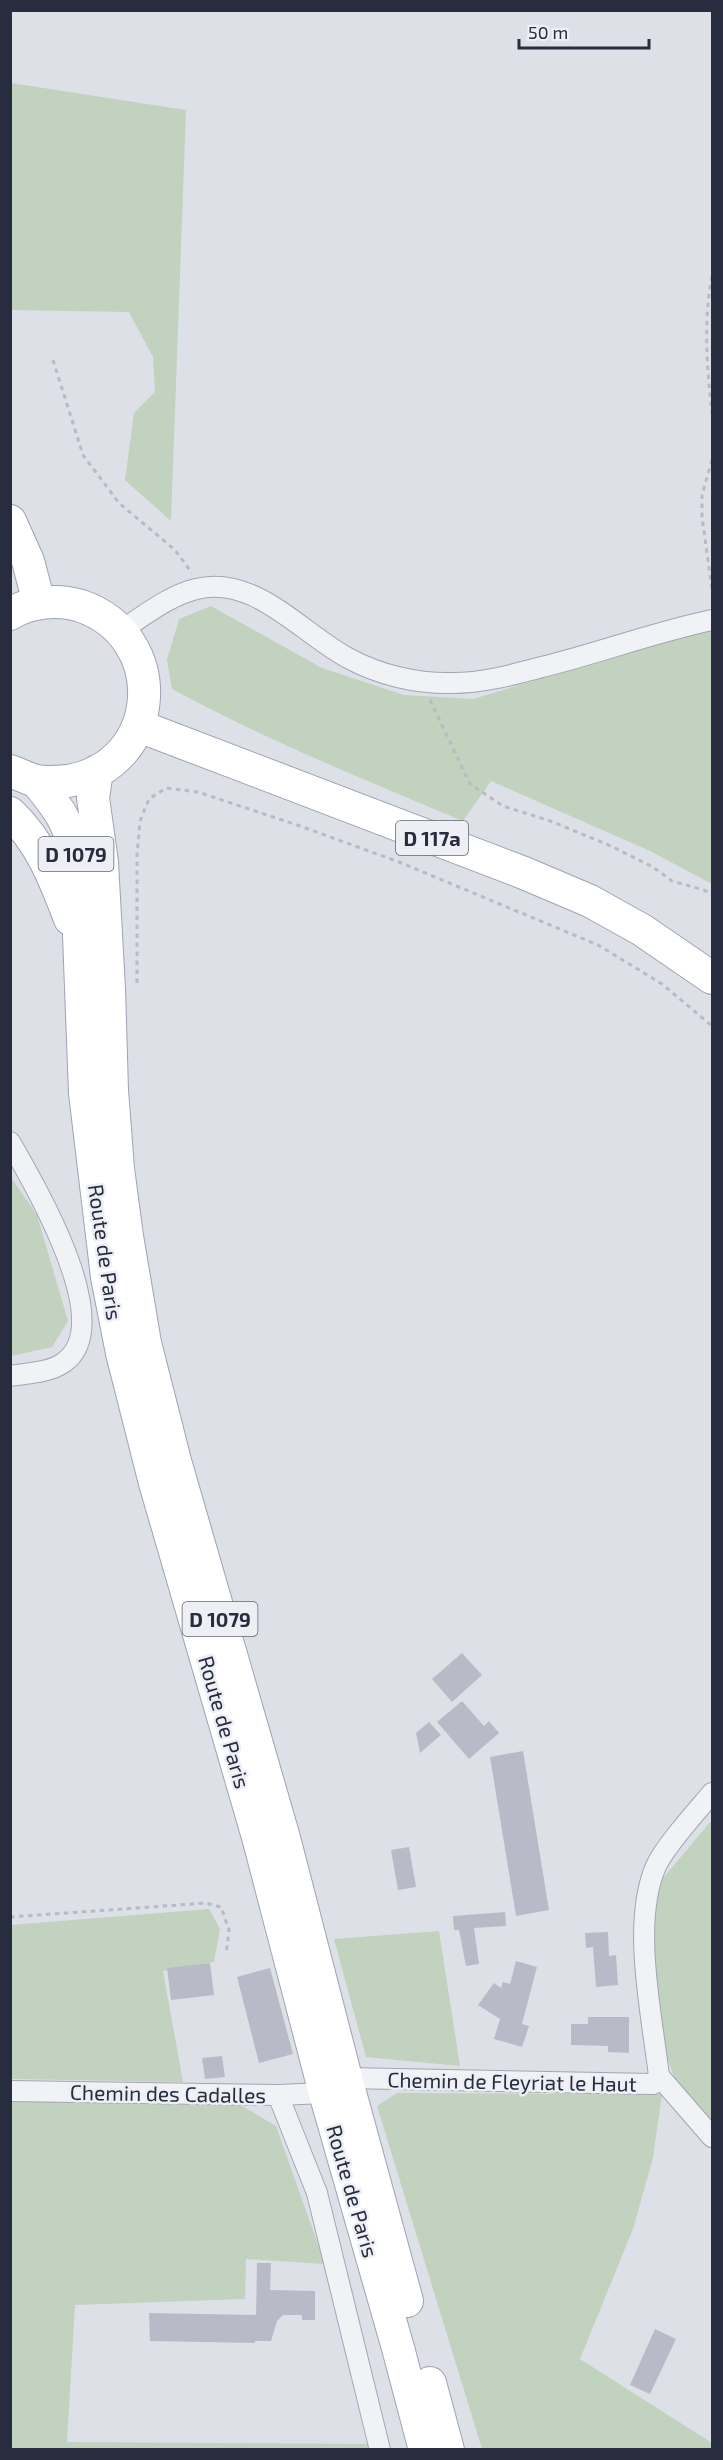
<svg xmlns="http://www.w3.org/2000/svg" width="723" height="2460" font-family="'Exo 2',sans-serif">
<rect width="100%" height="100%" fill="#dee0e8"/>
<path fill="#c1d2bf" d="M11 83 186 110 171 521 125 480 134 413 155 392 153 357 129 312 11 310Z
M211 606 322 668 404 695 473 699 690 634 712 630V884L650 851 491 781 463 821C365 780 266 740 172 689L167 660 179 619Z
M10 1176 37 1215 68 1321 52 1347 11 1356Z
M712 1820V2130L677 2086 661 2039 653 1959 652 1917 663 1878Z
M209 1909 220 1929 214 1962 163 1971 183 2082 11 2079V1925Z
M439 1931 460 2066 366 2057 334 1939Z
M397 2093 662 2094 653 2158 633 2229 580 2359 712 2443V2449H482L377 2106Z
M11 2099 239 2104 276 2126 325 2264 246 2259 245 2299 75 2305 67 2442 372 2444 373 2449 11 2450Z"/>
<path fill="#b8bbc7" d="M462 1653 482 1675 452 1702 432 1679Z
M462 1701 484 1726 489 1721 499 1733 469 1759 437 1722Z
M429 1722 441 1735 420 1753 416 1733Z
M523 1751 549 1910 516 1916 490 1757Z
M409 1847 416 1887 398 1890 391 1850Z
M505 1912 506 1926 474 1928 479 1964 466 1966 459 1930H454L453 1916Z
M608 1932 609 1956 616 1955 618 1985 596 1987 593 1947 586 1948 585 1933Z
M516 1961 537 1967 522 2024 529 2026 522 2047 494 2039 500 2019 478 2005 494 1983 501 1988 503 1982 510 1984Z
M210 1963 214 1995 171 2000 167 1968Z
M270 1968 293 2054 259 2063 237 1977Z
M588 2017H629V2053L608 2052V2046L571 2045V2024H588Z
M222 2056 225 2077 205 2079 202 2058Z
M257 2263H271L270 2290 315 2291V2320H302V2315H283L277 2321 271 2341H255V2343L150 2341 149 2313 256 2315Z
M655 2329 676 2339 650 2394 630 2385Z"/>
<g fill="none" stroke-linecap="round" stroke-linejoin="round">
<g stroke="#a3a6b2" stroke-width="22">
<path id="minor" d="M120 631C144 616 168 596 196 589 254 574 301 633 348 658 379 675 417 684 453 683 483 683 512 675 542 667 599 653 655 632 712 620
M10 1142C33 1182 119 1326 63 1363 48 1373 28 1373 10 1376
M659 2076 712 2137
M346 2078 653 2084 659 2076C652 2015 631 1923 656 1866 665 1846 697 1811 712 1793
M10 2091 278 2095 325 2093
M278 2095 317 2193 380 2450"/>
</g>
<g stroke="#9da3b4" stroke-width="34">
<path id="primary" d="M10 521 28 561 39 603
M10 614C30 601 59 599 81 606 171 637 163 765 68 781 58 782 46 783 36 781 28 779 19 774 10 771
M139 726 524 873 590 901 642 930 712 978
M97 771 93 798 102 862 109 989 112 1090 118 1169 127 1236 145 1343 175 1461 284 1838 346 2078 407 2301
M36 781C59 809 68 820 76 856L85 1093 107 1277 122 1353 155 1483 258 1837 325 2093 398 2348 425 2450
M10 813C41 842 55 880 70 919
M430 2383 448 2450"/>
</g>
<path stroke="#b8bbc3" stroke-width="3" stroke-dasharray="4.5 4.5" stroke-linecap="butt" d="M712 276C703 323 707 367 712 414
M53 360 83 455 119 503 175 550 192 573
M712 460 702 495V517L712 589
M430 700 470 784 503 806 553 822 611 846 653 867 672 881 704 890 712 895
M137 983V855L140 821 149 799 166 788 198 792 300 826 399 862 598 945 662 984 712 1026
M10 1917 206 1903 221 1907 229 1930 226 1954"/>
<use href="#minor" stroke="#f0f2f6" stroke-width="20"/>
<use href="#primary" stroke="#fff" stroke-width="32"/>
</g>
<g text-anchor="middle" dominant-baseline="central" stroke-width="5" stroke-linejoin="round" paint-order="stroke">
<g fill="#edeff5" stroke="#626676" stroke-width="1.5">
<rect x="396" y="821" width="72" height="34" rx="4.5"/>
<rect x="38.5" y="837" width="75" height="34" rx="4.5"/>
<rect x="182.5" y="1602" width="75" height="34" rx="4.5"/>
</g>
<g font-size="20" font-weight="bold" fill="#272c3f">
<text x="432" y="838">D 117a</text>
<text x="76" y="854">D 1079</text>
<text x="220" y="1619">D 1079</text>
</g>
<g font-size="21" fill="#272c3f" stroke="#edeff5">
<text transform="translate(106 1252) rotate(82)">Route de Paris</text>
<text transform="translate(225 1722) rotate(74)">Route de Paris</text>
<text transform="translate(512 2081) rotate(1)">Chemin de Fleyriat le Haut</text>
<text transform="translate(168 2093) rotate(1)">Chemin des Cadalles</text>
<text transform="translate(353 2191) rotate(74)">Route de Paris</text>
</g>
</g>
<rect width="723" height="2460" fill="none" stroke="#272c3f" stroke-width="24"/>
<path d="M519 39v9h130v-9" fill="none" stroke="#272c3f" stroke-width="3"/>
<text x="528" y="39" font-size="18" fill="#272c3f" stroke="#edeff5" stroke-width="4.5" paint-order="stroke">50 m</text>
</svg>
